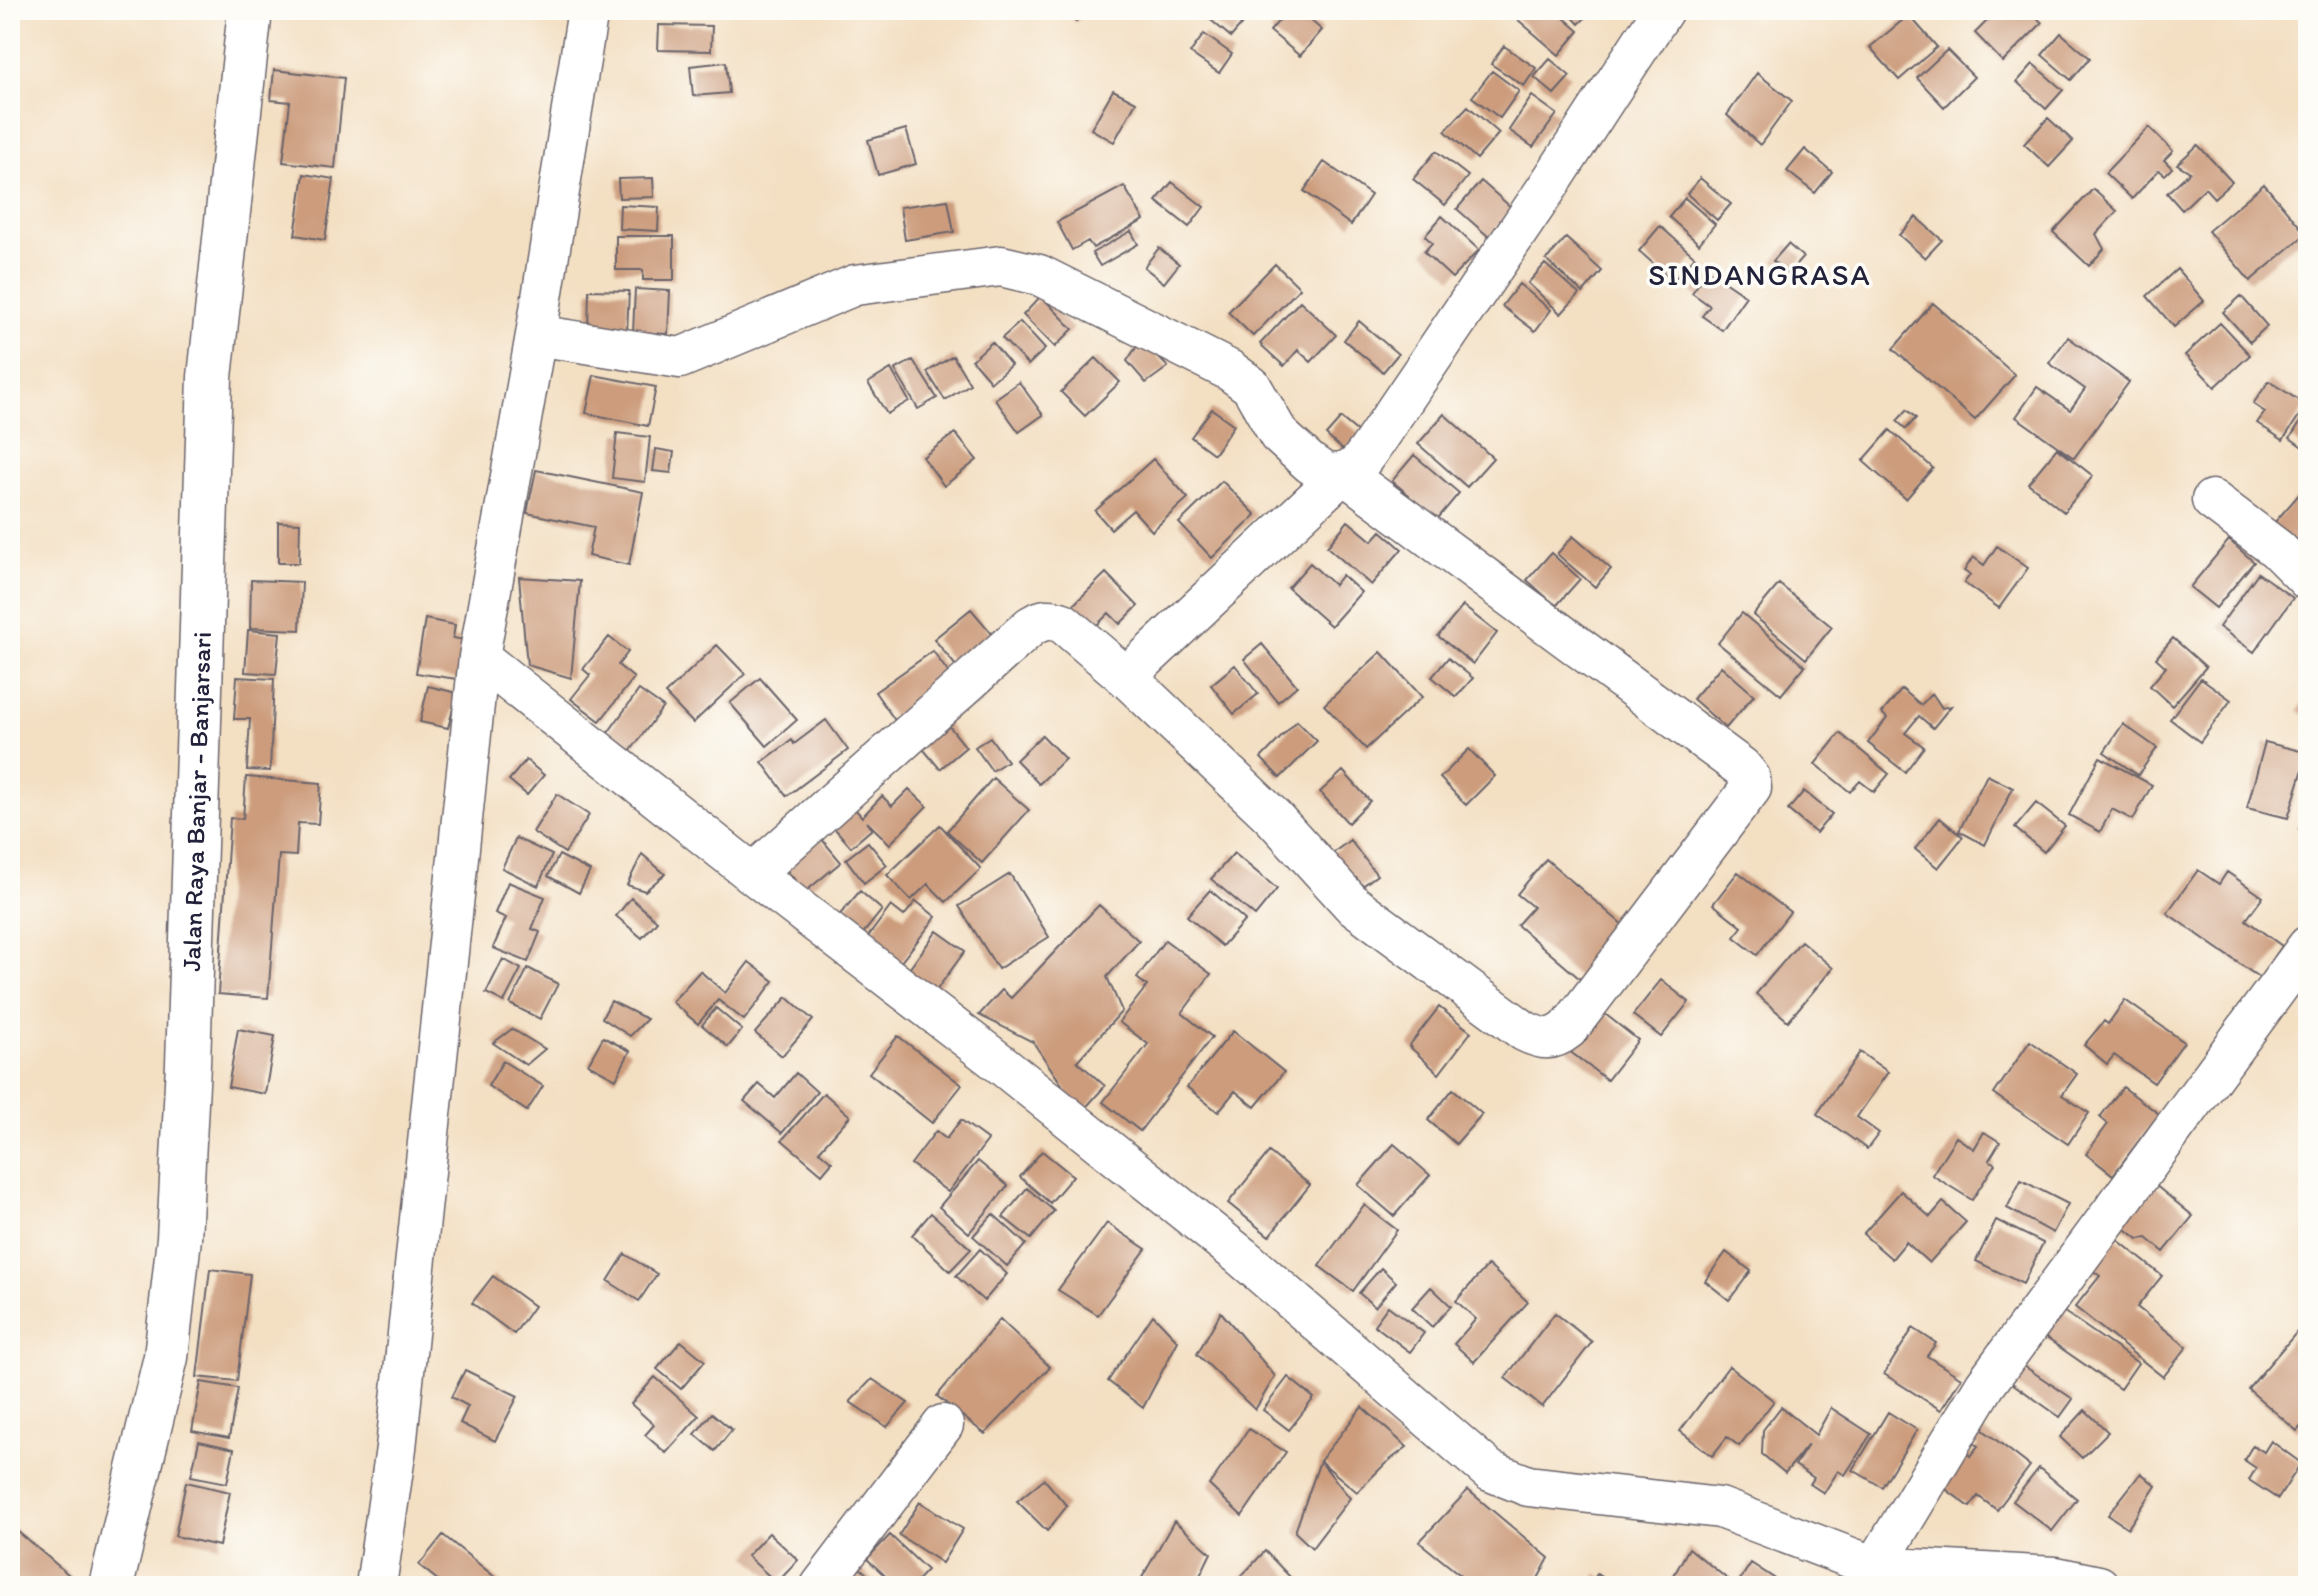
<svg xmlns="http://www.w3.org/2000/svg" width="2318" height="1596" font-family="Itim,sans-serif">
<rect width="100%" height="100%" fill="#fdfcf7"/>
<filter id="ink" filterUnits="userSpaceOnUse"><feTurbulence type="fractalNoise" baseFrequency=".0125" numOctaves="2"/><feDisplacementMap in="SourceGraphic" scale="16" xChannelSelector="R" yChannelSelector="G"/><feConvolveMatrix kernelMatrix="1 2 1 2 8 2 1 2 1" color-interpolation-filters="sRGB"/></filter>
<filter id="wash" filterUnits="userSpaceOnUse"><feTurbulence type="fractalNoise" baseFrequency=".006" numOctaves="4" result="noise"/><feDisplacementMap in="SourceGraphic" scale="32" xChannelSelector="R" yChannelSelector="G"/><feGaussianBlur stdDeviation="1.8" result="paint"/><feColorMatrix in="noise" values="0 0 0 0 0 0 0 0 0 0 0 0 0 0 0 0 0 1.4 0 .05"/><feComposite in="paint" operator="in"/></filter>
<g filter="url(#wash)">
<rect width="100%" height="100%" fill="#f3dfc2"/>
<g id="blocks">
<path fill="#cc9c7d" d="M1060 10H1085L1076 22Z
M1199 10H1254L1231 37Z
M1288 10H1298L1322 30 1300 56 1270 31Z
M1525 10H1555L1579 31 1559 55 1517 19Z
M1566 10H1583L1588 15 1579 24Z
M1998 10H2030L2042 23 2003 62 1975 33Z
M1909 15 1937 47 1899 80 1870 47Z
M659 25 712 26 711 51 658 50Z
M2061 33 2090 58 2071 80 2042 55Z
M1204 34 1232 54 1219 73 1190 53Z
M1504 46 1536 68 1524 86 1491 64Z
M1947 50 1974 77 1944 107 1917 78Z
M1550 59 1570 76 1554 94 1534 77Z
M726 62 729 93 693 96 690 66Z
M2033 64 2063 90 2046 109 2017 82Z
M274 70 344 78 335 168 283 162 290 102 271 100Z
M1492 71 1519 91 1500 118 1472 97Z
M1757 73 1792 101 1760 145 1727 115Z
M1113 90 1136 102 1114 142 1091 129Z
M1532 96 1557 114 1533 147 1509 130Z
M1468 106 1499 133 1477 159 1445 131Z
M2048 118 2073 141 2049 167 2024 144Z
M2149 127 2173 151 2164 160 2172 168 2165 175 2159 170 2132 199 2105 173Z
M906 129 916 164 878 175 868 140Z
M2198 145 2232 182 2214 198 2205 188 2182 210 2167 193 2190 172 2177 164Z
M1805 149 1832 172 1815 193 1787 171Z
M1436 151 1468 176 1445 205 1413 179Z
M1324 162 1371 195 1351 225 1304 191Z
M304 174 334 179 325 240 295 235Z
M653 178 654 197 619 198 618 179Z
M1700 178 1731 204 1717 220 1687 194Z
M1481 181 1513 209 1489 237 1457 209Z
M1172 182 1204 207 1189 227 1156 201Z
M2264 184 2306 234 2250 281 2208 231Z
M1124 186 1144 220 1093 248 1088 241 1072 250 1057 222Z
M2093 189 2117 211 2096 234 2104 249 2089 266 2053 232Z
M1685 198 1715 224 1699 244 1669 217Z
M948 200 954 232 905 240 900 207Z
M620 205 659 207 658 231 619 229Z
M1442 216 1479 250 1452 278 1424 252 1432 243 1425 236Z
M1916 217 1942 240 1925 258 1899 235Z
M1660 226 1695 257 1673 281 1639 251Z
M1131 231 1138 244 1100 266 1092 253Z
M616 236H674V280H643V270H616Z
M1566 238 1602 271 1583 293 1546 260Z
M1788 244 1803 257 1788 274 1773 261Z
M1159 248 1179 264 1164 283 1144 267Z
M1275 264 1300 288 1253 336 1228 312Z
M1545 264 1579 294 1561 314 1528 283Z
M2177 269 2204 301 2174 327 2147 296Z
M1708 270 1746 296 1722 330 1702 316 1710 306 1692 293Z
M1519 284 1551 310 1535 331 1502 306Z
M635 289 670 291 668 334 633 332Z
M589 290 629 291 627 332 588 330Z
M1041 296 1073 329 1055 347 1023 315Z
M2241 296 2267 326 2250 342 2223 312Z
M1300 301 1336 335 1311 362 1298 350 1284 366 1260 344Z
M1933 303 2015 375 1975 420 1893 349Z
M1359 321 1398 354 1383 372 1344 340Z
M1020 322 1045 349 1028 365 1002 338Z
M2220 323 2250 355 2215 387 2185 355Z
M2068 337 2129 382 2074 458 2016 417 2037 387 2070 410 2085 389 2049 363Z
M1141 340 1168 367 1146 383 1127 361Z
M992 342 1011 365 991 382 972 360Z
M953 356 970 384 945 400 927 372Z
M1096 358 1120 382 1085 416 1061 392Z
M913 360 937 398 918 409 895 370Z
M891 369 909 401 887 414 868 383Z
M594 375 656 387 648 426 586 413Z
M2269 381 2306 405 2283 440 2257 423 2265 412 2253 404Z
M1019 382 1043 415 1019 432 995 399Z
M1212 409 1234 425 1214 454 1191 437Z
M1907 410 1916 418 1906 429 1897 421Z
M2308 410V451L2290 438Z
M1444 414 1493 458 1467 487 1418 444Z
M1341 418 1359 433 1344 451 1326 435Z
M1890 430 1933 468 1906 499 1863 461Z
M617 433 650 437 645 482 612 478Z
M955 433 977 460 944 486 923 457Z
M2057 448 2093 476 2064 512 2028 483Z
M656 449 674 452 671 473 653 471Z
M1414 455 1459 493 1429 529 1401 506 1409 495 1392 481Z
M1153 459 1188 498 1152 531 1133 510 1111 529 1095 511Z
M536 470 643 492 629 565 588 556 594 527 527 513Z
M1222 481 1256 515 1212 558 1179 523Z
M2308 484V559L2297 539 2285 545 2268 530Z
M1348 521 1372 541 1381 531 1402 549 1371 585 1327 547Z
M278 522 300 523 299 563H278Z
M1573 536 1611 569 1595 587 1557 554Z
M2229 540 2254 562 2216 608 2190 587Z
M1997 546 2028 568 1999 608 1964 583 1970 575 1964 571 1973 557 1984 565Z
M1551 553 1580 579 1556 606 1527 580Z
M1310 563 1334 585 1342 575 1361 592 1331 626 1288 588Z
M1106 573 1138 606 1120 624 1109 613 1089 633 1067 611Z
M2258 573 2293 598 2254 652 2219 627Z
M519 577 580 581 571 678 527 665Z
M251 580 302 582 300 630 250 628Z
M1779 584 1832 627 1806 659 1753 615Z
M1463 606 1497 633 1473 664 1438 636Z
M971 609 994 636 956 666 934 639Z
M1742 613 1805 666 1781 695 1718 643Z
M425 619 455 625 453 638 470 641 464 680 416 673Z
M248 630 280 633 276 674 245 672Z
M609 637 628 652 618 665 634 678 600 721 571 699 590 675 583 669Z
M2173 638 2206 667 2172 706 2150 686 2166 667 2156 658Z
M1262 644 1297 686 1278 702 1244 659Z
M717 645 745 674 693 723 665 694Z
M933 651 957 685 899 726 875 692Z
M1381 652 1422 697 1366 749 1324 705Z
M1448 658 1473 678 1456 697 1432 677Z
M1235 665 1258 694 1234 714 1211 685Z
M1721 666 1754 695 1726 728 1693 699Z
M237 677 274 679 270 771 247 770 250 719H234Z
M760 678 797 720 767 746 730 703Z
M2201 678 2231 700 2200 742 2170 719Z
M428 686 457 693 448 728 420 722Z
M1902 689 1921 705 1932 693 1942 708 1951 706 1933 728 1919 716 1905 733 1924 747 1905 772 1868 743 1887 718 1882 713Z
M639 690 663 707 620 765 597 748Z
M2308 696V718L2298 710Z
M826 720 848 750 787 796 762 762 792 740 794 744Z
M945 721 966 747 940 769 919 744Z
M1297 721 1317 741 1280 778 1261 758Z
M2123 724 2157 748 2138 775 2104 752Z
M1840 733 1889 774 1874 792 1860 781 1850 792 1815 764Z
M1042 735 1065 759 1039 784 1016 760Z
M990 737 1007 761 992 771 975 747Z
M2265 742 2308 753 2288 818 2247 808Z
M1469 749 1495 776 1466 805 1440 778Z
M2100 757 2152 785 2133 820 2112 809 2100 832 2069 815Z
M526 760 544 775 527 795 509 780Z
M1343 771 1370 801 1348 823 1320 792Z
M1987 775 2013 788 1985 845 1959 831Z
M246 777 321 783 318 824 298 823 296 856 279 855 268 998 218 994 230 818 243 819Z
M993 778 1029 810 982 863 947 831Z
M909 789 927 806 890 844 867 822 872 829 851 847 828 821 849 802 862 817 882 796 892 806Z
M1804 791 1832 814 1816 833 1788 810Z
M557 794 589 815 565 853 533 832Z
M2307 800H2308V831L2299 829Z
M2036 803 2065 826 2044 852 2015 828Z
M1940 818 1963 837 1938 868 1915 849Z
M940 825 981 869 946 902 928 884 911 900 887 875Z
M820 837 841 862 805 892 784 867Z
M516 838 552 855 538 886 502 868Z
M1350 840 1377 875 1356 891 1329 856Z
M868 842 887 865 864 883 846 859Z
M1234 853 1277 889 1255 916 1211 879Z
M642 854 665 874 645 891 627 885Z
M559 855 590 871 579 893 548 876Z
M1546 859 1630 931 1586 984 1517 925 1533 907 1517 894Z
M2198 870 2219 884 2227 872 2263 897 2246 920 2282 946 2260 978 2167 913Z
M1738 872 1790 912 1757 955 1734 937 1742 927 1713 904Z
M1010 874 1049 937 998 969 959 906Z
M508 882 545 897 532 929 540 932 528 962 493 948 506 918 495 913Z
M1210 890 1245 920 1222 946 1187 916Z
M860 891 882 910 853 946 830 926Z
M631 898 657 921 642 938 616 916Z
M916 901 936 917 897 967 864 942 891 906 904 916Z
M1099 905 1139 941 1107 977 1122 1011 1077 1061 1105 1086 1081 1113 1033 1042 979 1015 1002 990 1011 998Z
M937 931 965 951 935 992 907 972Z
M1165 940 1211 974 1182 1013 1212 1037 1140 1131 1103 1102 1148 1044 1119 1022 1147 986 1137 978Z
M1801 941 1833 968 1788 1021 1756 994Z
M503 959 521 969 504 1002 486 993Z
M749 962 774 981 744 1020 718 1000 698 1024 672 1002 700 971 725 993Z
M528 968 558 984 540 1019 510 1004Z
M1661 980 1689 1002 1661 1037 1633 1015Z
M787 997 813 1020 782 1056 755 1033Z
M2125 1000 2184 1042 2154 1083 2114 1055 2107 1064 2084 1045 2104 1021 2108 1024Z
M611 1001 647 1019 630 1036 602 1018Z
M1439 1007 1471 1032 1439 1074 1409 1046Z
M716 1008 742 1030 728 1047 702 1025Z
M1600 1010 1638 1040 1607 1080 1568 1050Z
M238 1029 275 1036 265 1094 228 1087Z
M512 1029 545 1049 526 1065 493 1043Z
M1233 1031 1284 1072 1255 1107 1235 1091 1218 1112 1187 1087Z
M898 1036 962 1085 932 1123 869 1073Z
M603 1037 630 1051 616 1079 588 1064Z
M2030 1041 2077 1074 2062 1095 2089 1113 2068 1144 1994 1094Z
M1860 1052 1888 1072 1857 1117 1879 1133 1867 1149 1817 1114Z
M503 1061 543 1086 527 1111 488 1086Z
M796 1073 817 1092 782 1133 744 1101 759 1084 775 1098Z
M2123 1087 2159 1114 2113 1175 2086 1154 2108 1124 2100 1117Z
M1453 1089 1482 1114 1456 1144 1428 1120Z
M824 1093 850 1116 819 1151 832 1162 822 1174 782 1140Z
M961 1120 988 1140 948 1192 911 1164 936 1131 946 1139Z
M1984 1132 2000 1142 1989 1160 1995 1164 1972 1200 1932 1175 1956 1137 1974 1149Z
M1394 1144 1430 1175 1394 1216 1358 1185Z
M1042 1151 1073 1176 1050 1203 1020 1177Z
M1269 1152 1310 1185 1269 1236 1228 1203Z
M978 1161 1008 1186 969 1233 939 1207Z
M2021 1180 2068 1204 2053 1233 2007 1208Z
M2149 1180 2193 1216 2164 1252 2147 1238 2138 1239 2116 1221Z
M1027 1188 1054 1211 1031 1239 1003 1217Z
M1901 1191 1930 1217 1943 1202 1966 1222 1929 1263 1906 1242 1892 1259 1863 1234Z
M1364 1205 1397 1230 1353 1291 1319 1266Z
M931 1213 971 1249 950 1271 912 1235Z
M993 1214 1026 1244 1007 1266 973 1236Z
M1996 1220 2043 1243 2023 1284 1976 1261Z
M1107 1223 1146 1249 1098 1315 1058 1290Z
M2108 1232 2162 1276 2137 1307 2187 1347 2163 1377 2075 1307 2100 1276 2083 1263Z
M980 1249 1007 1274 984 1301 956 1276Z
M1726 1252 1751 1271 1729 1300 1705 1281Z
M625 1254 657 1274 639 1301 608 1281Z
M1488 1265 1528 1302 1474 1362 1454 1344 1476 1319 1456 1301Z
M1381 1268 1396 1282 1375 1307 1359 1293Z
M210 1269 250 1274 237 1381 197 1377Z
M493 1276 534 1306 514 1334 472 1303Z
M1431 1287 1451 1306 1432 1327 1412 1308Z
M1388 1306 1424 1333 1410 1352 1374 1325Z
M2060 1309 2138 1363 2120 1389 2042 1335Z
M1221 1312 1275 1376 1255 1410 1197 1354Z
M1555 1313 1592 1342 1542 1407 1505 1378Z
M1153 1315 1178 1341 1143 1408 1108 1381Z
M1000 1319 1050 1367 985 1434 937 1396Z
M2308 1319V1418L2297 1431 2248 1389Z
M1913 1328 1936 1343 1927 1356 1961 1378 1941 1410 1884 1374Z
M681 1341 705 1361 681 1389 657 1369Z
M2021 1364 2073 1399 2060 1417 2009 1381Z
M1729 1366 1774 1401 1739 1446 1727 1437 1712 1456 1680 1431Z
M465 1370 518 1396 495 1441 460 1423 468 1406 451 1397Z
M655 1377 699 1416 666 1453 645 1435 654 1425 631 1404Z
M1288 1377 1314 1398 1289 1430 1263 1410Z
M872 1379 908 1403 887 1427 850 1402Z
M201 1382 238 1388 229 1438 192 1431Z
M1362 1407 1407 1447 1386 1463 1357 1492 1320 1461Z
M1781 1407 1816 1435 1831 1408 1871 1434 1845 1475 1838 1471 1824 1493 1810 1484 1814 1478 1795 1465 1808 1445 1785 1473 1762 1454 1763 1430Z
M2085 1410 2108 1432 2082 1458 2060 1437Z
M1888 1412 1917 1430 1882 1487 1853 1470Z
M712 1413 732 1430 715 1451 695 1434Z
M1974 1423 2030 1466 1997 1510 1978 1496 1970 1507 1932 1479 1958 1446 1970 1456 1978 1446 1964 1436Z
M1249 1429 1286 1452 1242 1516 1209 1485Z
M199 1441 234 1449 227 1483 191 1476Z
M2271 1441 2301 1463 2278 1499 2249 1480 2256 1468 2244 1460 2253 1445 2264 1452Z
M1320 1461 1350 1498 1312 1548 1295 1532Z
M2039 1468 2077 1499 2052 1531 2013 1501Z
M2141 1473 2156 1486 2128 1528 2108 1515Z
M1044 1479 1067 1506 1047 1531 1017 1501Z
M186 1482 230 1492 219 1546 175 1536Z
M1468 1490 1549 1558 1534 1586H1474L1419 1542Z
M920 1502 963 1529 942 1563 899 1535Z
M1174 1521 1211 1553 1195 1586H1144L1139 1583Z
M10 1525 82 1586H10Z
M769 1533 798 1560 777 1583 747 1556Z
M443 1535 506 1586H445L419 1565Z
M890 1535 927 1570 912 1586H896L867 1559Z
M1689 1548 1731 1582 1728 1586H1668Z
M1265 1551 1292 1579 1285 1586H1232Z
M1751 1563 1786 1586H1736Z
M858 1566 880 1586H840Z
M1597 1574 1614 1586H1590Z"/>
</g>
</g>
<g filter="url(#ink)">
<use href="#blocks" fill-opacity="0" stroke="#6b646a" stroke-width="2"/>
<g fill="none" stroke-linecap="round" stroke-linejoin="round">
<g stroke="#6b646a" stroke-width="43">
<path id="minor" d="M536 335 680 358 855 285 1001 266 1039 275 1229 370 1251 386 1279 435 1310 463 1326 474 1343 473 1357 466 1369 450 1549 185 1663 10
M2212 500 2277 549 2308 580
M479 657 753 874 1001 1064 1241 1256 1490 1471 1528 1486 1720 1508 1875 1567 2056 1577 2099 1586
M753 874 1031 626C1043 619 1050 618 1063 623L1126 677 1273 817 1352 904 1524 1031C1542 1040 1552 1042 1568 1029L1751 788 1750 778 1741 767 1343 473 1126 677
M1875 1567 1985 1385 2308 946
M376 1586 396 1448 479 657 536 335 588 10
M821 1586 943 1425"/>
</g>
<g stroke="#6b646a" stroke-width="47">
<g id="highway">
<path id="s1" d="M111 1586 166 1357 179 1238 188 1064 210 377 250 10"/>
</g>
</g>
<use href="#minor" stroke="#fff" stroke-width="40"/>
<use href="#highway" stroke="#fff" stroke-width="44"/>
</g>
</g>
<g text-anchor="middle" dominant-baseline="central" stroke-width="7" stroke-linejoin="round" paint-order="stroke">
<g font-size="26" fill="#22223b" stroke="#fdfcf7">
<text stroke="none"><textPath href="#s1" startOffset="792">Jalan Raya Banjar - Banjarsari</textPath></text>
</g>
<g font-size="30" letter-spacing="2" fill="#22223b" stroke="#fdfcf7">
<text x="1760" y="274">SINDANGRASA</text>
</g>
</g>
<rect width="2318" height="1596" fill="none" stroke="#fdfcf7" stroke-width="40"/>
</svg>
